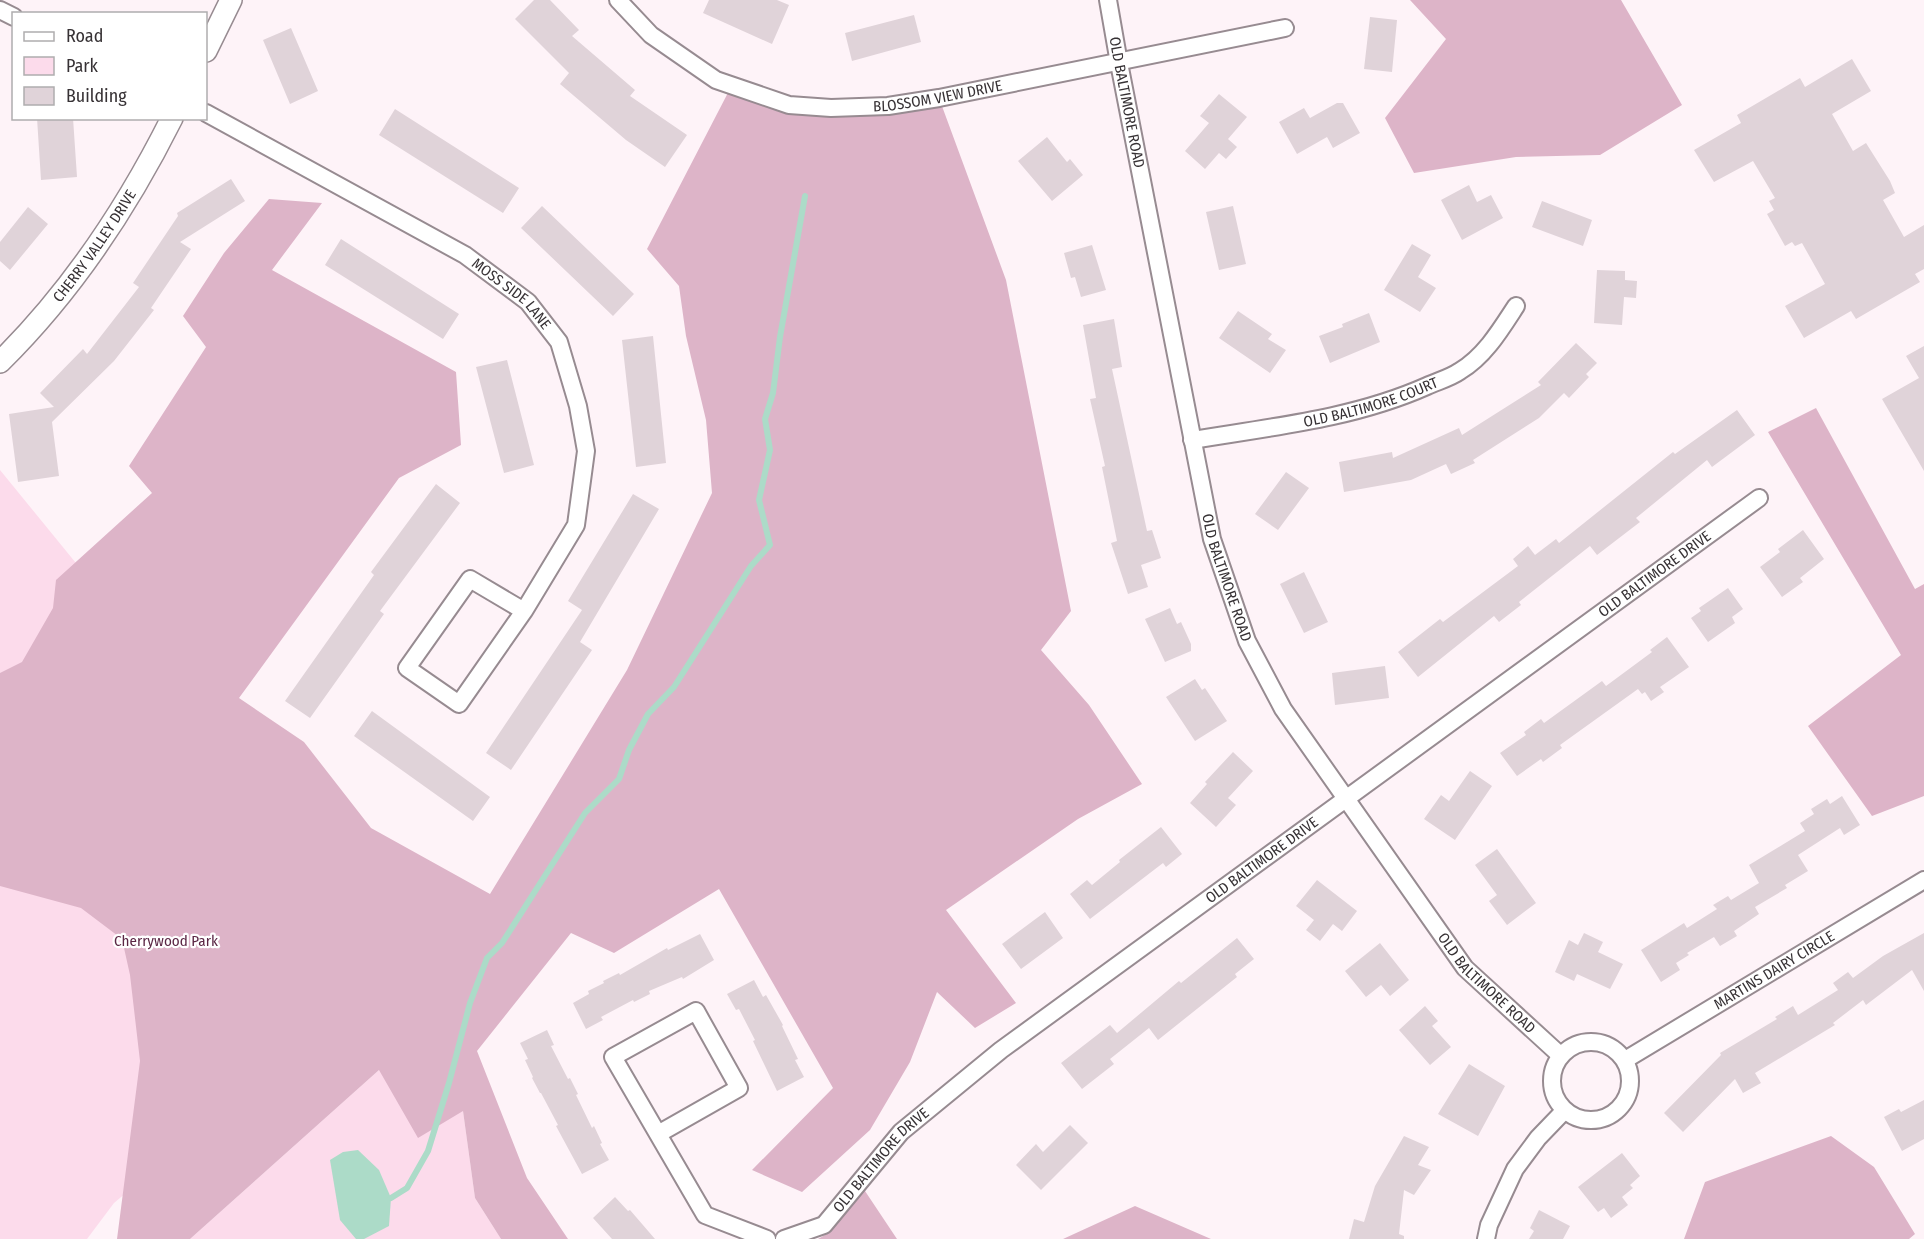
<svg xmlns="http://www.w3.org/2000/svg" width="1924" height="1239" font-family="'Fira Sans Condensed',sans-serif">
<rect width="100%" height="100%" fill="#fef3f8"/>
<path fill="#fcdbeb" d="M0 470 80 568 409 955 114 1203 87 1239H0Z
M379 1070 463 1111 475 1198 501 1239H190Z"/>
<path fill="#ddb4c8" d="M1410 0H1621L1682 105 1600 155 1516 157 1414 173 1385 118 1446 39Z
M732 85 789 105 939 98 1006 280 1071 611 1041 650 1089 705 1142 784 1078 819 946 910 1016 1003 975 1028 937 992 910 1062 870 1130 802 1192 752 1170 833 1088 719 889 614 953 571 933 477 1051 527 1178 568 1239H501L475 1198 463 1111 418 1138 379 1070 190 1239H117L140 1061 130 975 122 939 81 908 0 886V673L22 662 53 608 56 580 152 493 129 466 206 347 183 316 224 253 269 199 322 203 272 270 456 372 461 445 399 478 239 698 304 742 371 828 490 894 627 670 712 493 706 420 686 336 679 286 647 249Z
M1816 408 1915 589 1924 584V796L1872 816 1808 726 1901 655 1768 432Z
M1831 1136 1874 1167 1915 1234 1909 1239H1684L1705 1182Z
M859 1182 897 1239H818L830 1232Z
M1135 1206 1211 1239H1063Z"/>
<path fill="#acdbc8" d="M358 1150 379 1170 391 1198 389 1226 364 1239H356L340 1220 330 1160 343 1152Z"/>
<g fill="none" stroke-linecap="round" stroke-linejoin="round">
<path stroke="#acdbc8" stroke-width="6" d="M391 1198 407 1188 428 1151 449 1083 470 1003 487 958 502 943 585 813 619 779 629 750 648 714 674 687 751 566 770 545 759 500 770 450 765 419 773 393 780 337 805 196"/>
</g>
<path fill="#e0d3d9" d="M534 0H550L579 30 572 36 635 90 630 96 687 135 665 167 626 140 560 84 569 73 515 19Z
M709 0H777L789 5 772 44 703 13Z
M914 15 921 42 852 61 845 33Z
M1370 17 1397 20 1392 72 1364 69Z
M291 28 318 91 290 104 263 40Z
M1852 59 1871 91 1832 114 1853 151 1866 143 1890 181 1895 193 1883 200 1904 237 1924 225V269L1915 274 1920 282 1856 319 1851 311 1804 338 1785 306 1825 284 1802 243 1795 246 1792 242 1785 246 1767 214 1774 210 1769 201 1775 198 1753 161 1714 182 1694 150 1741 123 1737 115 1800 78 1805 87Z
M1219 94 1247 117 1228 139 1237 147 1226 159 1219 153 1205 169 1185 151 1209 123 1200 116Z
M1337 103H1343L1360 133 1333 148 1327 137 1297 154 1279 122 1304 108 1310 118Z
M395 109 519 188 503 213 379 135Z
M37 118H73L77 177 41 180Z
M1047 137 1067 162 1070 159 1083 175 1052 201 1018 161Z
M231 179 245 201 180 242 191 249 151 308 154 310 114 361 52 422 59 476 18 482 9 414 54 407 40 393 83 349 87 354 139 287 133 283 178 216 177 213Z
M1469 185 1477 202 1491 195 1503 218 1462 240 1441 200Z
M1542 201 1592 220 1583 246 1532 227Z
M542 206 634 294 613 316 521 228Z
M1233 206 1246 264 1219 270 1206 212Z
M28 207 48 224 10 270 0 261V242Z
M341 239 459 314 443 339 325 265Z
M1412 244 1431 255 1418 277 1436 288 1420 312 1384 290Z
M1092 245 1106 290 1081 297 1075 277 1071 278 1064 253Z
M1597 270 1625 271V280L1637 281 1636 298 1624 297 1622 325 1594 323Z
M1238 311 1272 334 1268 339 1286 350 1270 373 1219 338Z
M1369 313 1380 342 1330 363 1319 336 1343 327 1342 324Z
M1114 319 1122 367 1112 369 1147 531 1152 530 1161 558 1141 565 1148 587 1128 594 1111 543 1117 541 1102 467 1105 466 1090 399 1096 398 1083 325Z
M653 336 666 463 636 467 622 340Z
M1576 343 1597 363 1586 374 1589 377 1569 398 1564 393 1539 418 1473 460 1475 463 1451 474 1446 464 1411 480 1344 492 1339 462 1392 452 1393 458 1459 428 1462 435 1541 385 1538 382Z
M1924 346V471L1882 399 1919 378 1906 356Z
M507 360 534 465 504 473 476 367Z
M1737 410 1755 435 1712 467 1707 460 1636 518 1640 522 1597 555 1590 546 1519 602 1521 605 1499 622 1494 616 1418 677 1398 652 1440 619 1443 622 1518 566 1513 559 1528 546 1535 555 1556 539 1559 543 1673 452 1675 454Z
M1286 472 1309 488 1278 530 1255 514Z
M436 484 460 503 380 611 384 614 310 718 285 701 374 575 371 572Z
M633 494 659 509 580 642 592 650 511 770 486 753 582 610 568 601Z
M1803 530 1824 559 1800 578 1803 582 1782 597 1760 567 1780 552 1778 549Z
M1304 572 1328 622 1304 633 1280 584Z
M1728 588 1743 609 1732 617 1735 623 1708 642 1691 618 1701 611 1699 608Z
M1170 608 1177 624 1181 622 1191 644V651L1165 662 1145 619Z
M1667 637 1689 667 1660 687 1664 692 1651 701 1645 692 1642 694 1638 689 1560 745 1562 748 1543 762 1541 759 1517 776 1500 753 1526 735 1524 732 1541 719 1544 723 1602 681 1606 686 1652 652 1650 650Z
M1385 666 1389 698 1335 705 1332 673Z
M1195 679 1202 690 1205 688 1227 721 1195 741 1166 697Z
M372 711 490 797 473 821 354 736Z
M1233 752 1253 771 1228 798 1236 805 1216 827 1190 803 1207 784 1205 782Z
M1470 771 1492 786 1455 840 1424 819 1441 795 1449 801Z
M1842 796 1860 825 1844 835 1840 828 1798 855 1808 871 1785 885 1787 888 1755 907 1759 914 1734 931 1737 936 1720 946 1714 937 1687 953 1689 955 1676 963 1680 970 1661 982 1641 950 1684 923 1687 928 1717 909 1713 905 1728 896 1731 900 1759 883 1749 865 1805 831 1800 823 1814 814 1811 809 1827 799 1830 804Z
M1161 827 1182 854 1166 867 1163 863 1090 919 1070 894 1087 880 1092 885 1120 862 1119 860Z
M1497 849 1536 903 1507 925 1489 901 1497 895 1475 865Z
M1317 880 1357 911 1342 931 1333 924 1320 941 1306 930 1314 920 1296 906Z
M1045 912 1063 938 1021 969 1002 944Z
M1584 933 1603 942 1598 952 1623 964 1610 989 1577 974 1574 981 1555 972 1569 940 1578 945Z
M1924 933V991L1912 970 1866 1005 1863 1000 1833 1023 1835 1025 1755 1073 1761 1083 1743 1093 1735 1079 1683 1132 1664 1113 1721 1055 1720 1053 1777 1019 1775 1017 1793 1006 1798 1015 1838 990 1833 983 1848 972 1853 978 1883 956Z
M700 934 714 960 683 979 682 977 649 991 650 994 634 1002 633 1000 601 1017 603 1020 586 1029 573 1003 589 994 588 991 604 983 603 981 619 973 620 975 667 948 668 950Z
M1237 938 1254 959 1235 974 1237 977 1158 1040 1149 1028 1110 1059 1114 1064 1082 1089 1061 1063 1110 1025 1117 1033 1179 981 1181 983Z
M1380 943 1409 980 1390 996 1381 985 1366 997 1345 971Z
M754 980 763 997 766 995 783 1025 782 1026 798 1059 795 1060 804 1077 777 1091 753 1041 755 1040 739 1009 736 1010 727 994Z
M1425 1006 1438 1021 1432 1026 1451 1047 1430 1065 1399 1030Z
M547 1030 554 1045 551 1046 568 1079 570 1078 578 1094 576 1095 592 1128 594 1126 602 1143 600 1144 609 1160 582 1174 556 1126 558 1125 541 1093H540L532 1078 533 1077 525 1060 528 1059 520 1043Z
M1469 1064 1505 1086 1478 1136 1438 1114Z
M1924 1100V1139L1902 1151 1884 1117 1899 1109 1901 1112Z
M1070 1125 1088 1143 1041 1190 1016 1165 1036 1144 1043 1152Z
M1404 1136 1429 1147 1418 1165 1431 1170 1414 1195 1404 1190 1399 1234 1404 1236V1239H1349L1354 1219 1364 1222 1375 1186Z
M1622 1153 1640 1176 1630 1185 1633 1188 1622 1197 1628 1205 1611 1218 1604 1208 1598 1212 1578 1187Z
M615 1197 628 1211 630 1210 655 1239H612L593 1218Z
M1539 1210 1570 1226 1563 1239H1529L1534 1231 1530 1228Z"/>
<g fill="none" stroke-linecap="round" stroke-linejoin="round">
<g stroke="#978b91" stroke-width="20">
<g id="minor">
<path id="s1" d="M618 0 651 35 716 80 789 105 831 108 888 106 939 98 1285 28"/>
<path id="s2" d="M1108 0 1119 63 1212 539 1247 641 1283 709 1465 968 1560 1055"/>
<path d="M0 10 14 17"/>
<path id="s3" d="M206 113 465 255 528 302 559 342 578 406 586 451 576 525 524 611 459 704 407 668 470 579 524 611"/>
<path id="s4" d="M1192 440C1271 427 1353 419 1427 386 1438 381 1450 378 1460 371 1485 356 1501 329 1516 306"/>
<circle cx="1591" cy="1081" r="39"/>
<path id="s5" d="M1625 1060 1924 880"/>
<path d="M658 1134 739 1088 696 1011 613 1057 705 1215 767 1239"/>
<path id="s6" d="M784 1239 824 1225 901 1132 1001 1050 1759 498"/>
<path d="M1486 1239 1489 1225 1515 1169 1538 1138 1564 1111"/>
</g>
</g>
<g stroke="#978b91" stroke-width="24">
<g id="tertiary">
<path d="M206 51 231 0"/>
<path id="s7" d="M0 362C71 292 127 208 172 118"/>
</g>
</g>
<use href="#minor" stroke="#fff" stroke-width="16"/>
<use href="#tertiary" stroke="#fff" stroke-width="21"/>
</g>
<g text-anchor="middle" dominant-baseline="central" stroke-width="4.5" stroke-linejoin="round" paint-order="stroke">
<g font-size="15" fill="#373235" stroke="#fff">
<text stroke="none"><textPath href="#s1" startOffset="354">BLOSSOM VIEW DRIVE</textPath></text>
<text stroke="none"><textPath href="#s2" startOffset="104">OLD BALTIMORE ROAD</textPath></text>
<text stroke="none"><textPath href="#s7" startOffset="150">CHERRY VALLEY DRIVE</textPath></text>
<text stroke="none"><textPath href="#s3" startOffset="356">MOSS SIDE LANE</textPath></text>
<text stroke="none"><textPath href="#s4" startOffset="183">OLD BALTIMORE COURT</textPath></text>
<text stroke="none"><textPath href="#s6" startOffset="1101">OLD BALTIMORE DRIVE</textPath></text>
<text stroke="none"><textPath href="#s2" startOffset="590">OLD BALTIMORE ROAD</textPath></text>
<text stroke="none"><textPath href="#s6" startOffset="615">OLD BALTIMORE DRIVE</textPath></text>
<text stroke="none"><textPath href="#s5" startOffset="174">MARTINS DAIRY CIRCLE</textPath></text>
<text stroke="none"><textPath href="#s2" startOffset="1076">OLD BALTIMORE ROAD</textPath></text>
<text stroke="none"><textPath href="#s6" startOffset="129">OLD BALTIMORE DRIVE</textPath></text>
</g>
<g font-size="15" fill="#5b2745" stroke="#fff">
<text x="166" y="941">Cherrywood Park</text>
</g>
</g>
<rect x="12" y="12" width="195" height="108" fill="#ffffff" stroke="#afadae" stroke-width="1.5"/>
<rect x="24" y="32" width="30" height="9" fill="#ffffff" stroke="#afadae" stroke-width="1.5"/>
<text x="66" y="42" font-size="18" fill="#373235">Road</text>
<rect x="24" y="57" width="30" height="18" fill="#fcdbeb" stroke="#afadae" stroke-width="1.5"/>
<text x="66" y="72" font-size="18" fill="#373235">Park</text>
<rect x="24" y="87" width="30" height="18" fill="#e0d3d9" stroke="#afadae" stroke-width="1.5"/>
<text x="66" y="102" font-size="18" fill="#373235">Building</text>
</svg>
